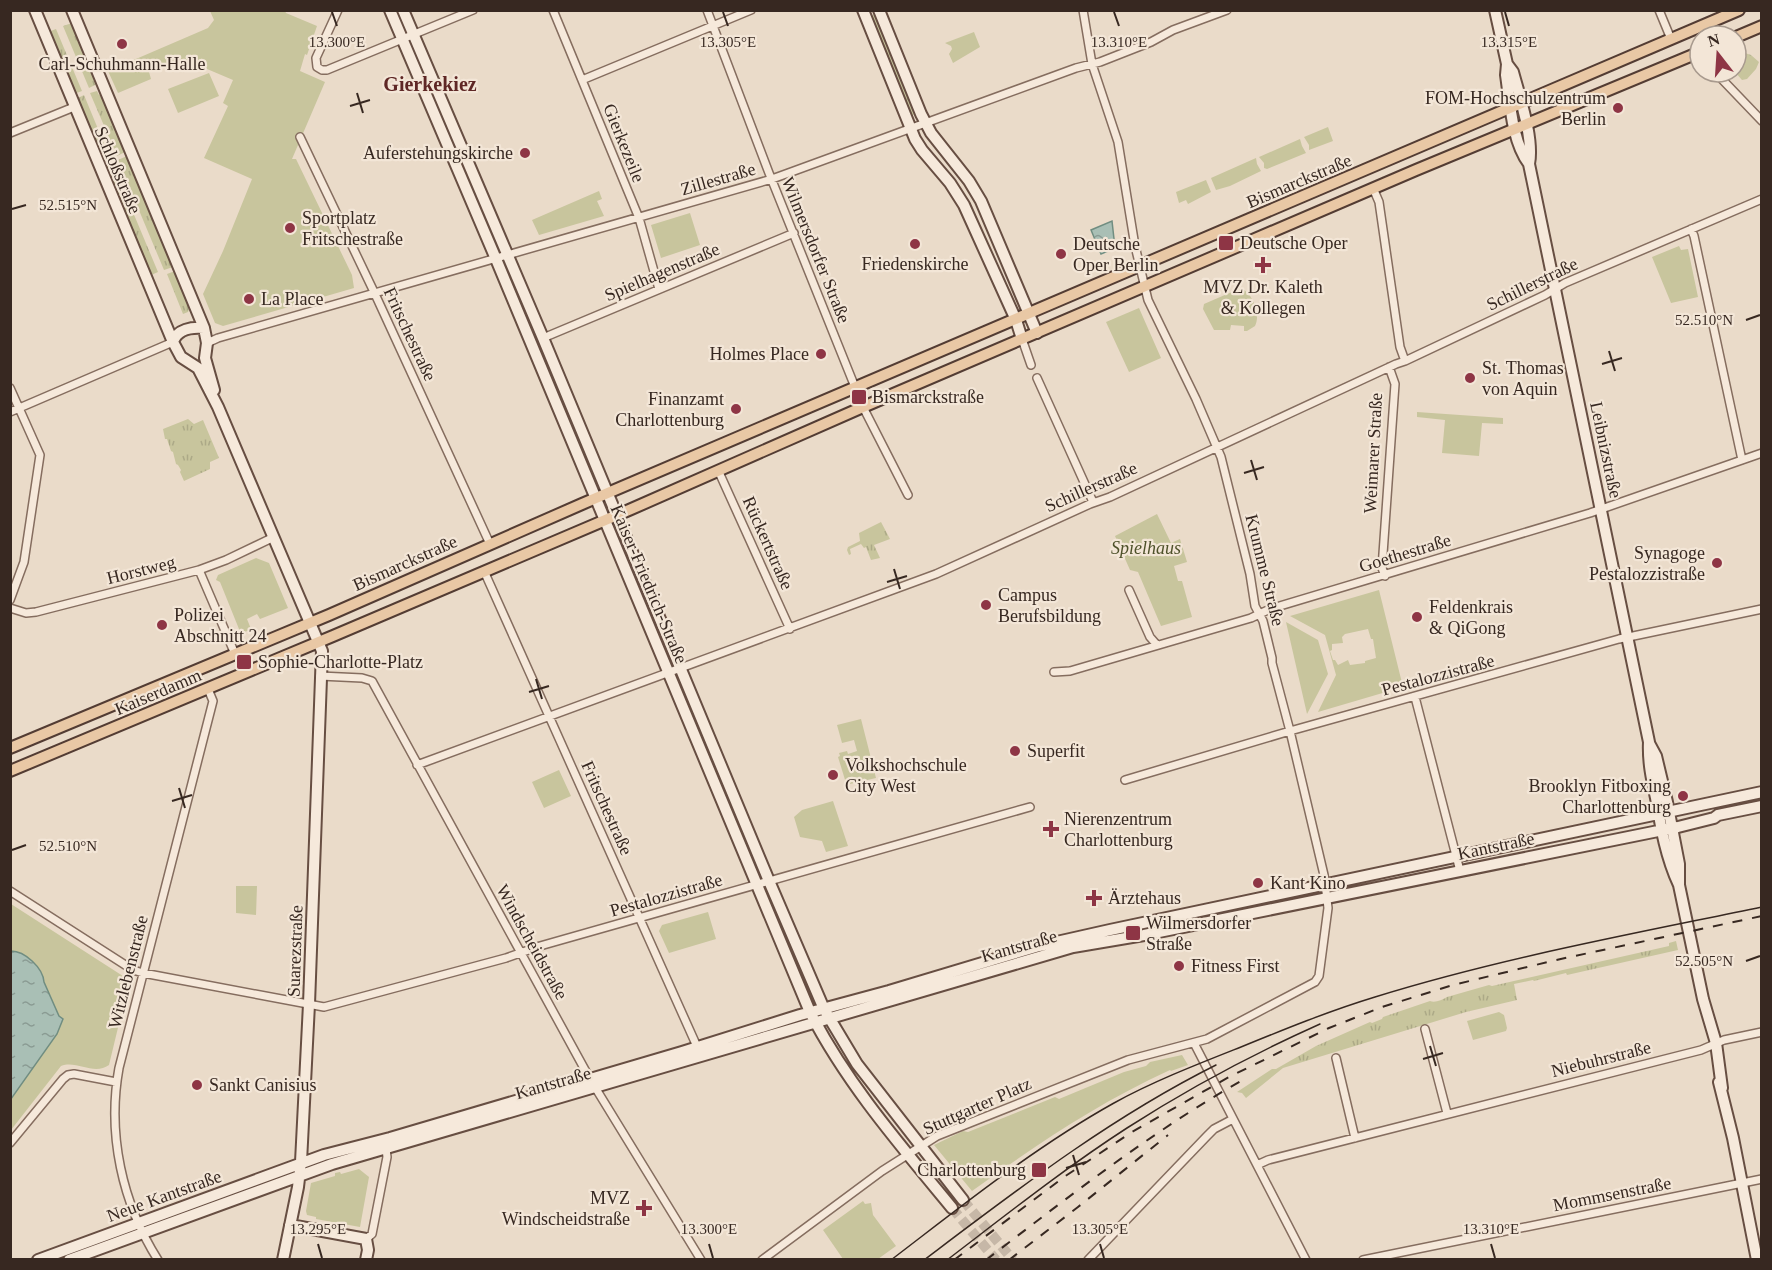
<svg xmlns="http://www.w3.org/2000/svg" width="1772" height="1270" font-family="Georgia,serif">
<defs>
<pattern id="grass-tufts" width="24" height="20" patternUnits="userSpaceOnUse" patternTransform="scale(1.5)"><rect width="24" height="20" fill="#c8c59d"/><path d="M3 7l-1-3M5 7V3M7 7l1-3M15 17l-1-3M17 17v-4M19 17l1-3" fill="none" stroke="#aca987"/></pattern>
<pattern id="water-ripples" width="26" height="14" patternUnits="userSpaceOnUse" patternTransform="scale(1.5)"><rect width="26" height="14" fill="#a9bfb5"/><path d="M2 4q2-2 4 0t4 0M15 11q2-2 4 0t4 0" fill="none" stroke="#8a9b93"/></pattern>
</defs>
<rect width="100%" height="100%" fill="#eadbc9"/>
<path fill="url(#grass-tufts)" d="M876 14 916 114 909 116 871 16Z
M72 23 97 84 89 88 63 26Z
M56 29 82 91 74 94 48 32Z
M1739 51 1751 55 1759 62 1756 69 1747 79 1742 80 1735 72H1736V53Z
M97 91 99 95 101 94 125 152 117 156 90 93Z
M84 95 110 158 102 161 76 99Z
M127 156 173 267 164 270 118 160Z
M112 162 158 272 149 276 104 166Z
M175 271 190 307 188 312 183 314 167 274Z
M188 419 194 424 203 420 219 458 210 462V469L184 481 180 472 181 470 178 465 176 464 173 452 171 451 167 439H165L163 429Z
M881 522 890 539 874 545 880 558 871 560 866 547 864 548 861 544 850 549 851 554 849 555 847 550 848 547 860 541 859 533Z
M1676 941 1678 950 1567 975 1566 973 1534 981 1533 980 1514 984 1517 1000 1466 1012 1283 1068 1246 1098 1242 1093 1237 1092 1272 1069H1276L1316 1046 1370 1022 1372 1023 1382 1019 1383 1017 1430 1001C1435 1003 1442 1000 1447 997L1489 985 1492 986 1669 946V943Z"/>
<path fill="#c8c59d" fill-rule="evenodd" d="M210 11H285L286 13 317 26 307 55 305 54 300 71 325 82 292 159H296L352 275 354 288 223 326 215 323 203 294 223 251 252 179 204 158 228 106 223 103 233 80 200 66 180 61 149 72 151 79 118 93 108 71 208 28 214 20Z
M974 32 980 47 953 63 949 54 952 49 951 46 945 43Z
M209 73 219 96 178 113 168 89Z
M1328 127 1333 141 1309 150V145L1304 137Z
M1300 139 1302 146 1306 153 1267 169 1264 168V163L1259 157Z
M1256 158 1257 164 1261 171 1230 186 1216 190 1211 178Z
M1206 180 1211 192 1188 204 1186 200 1179 203 1176 192Z
M599 191 602 199 597 201 604 216 539 235 532 220Z
M690 213 700 245 661 258 651 225Z
M1679 246 1681 250 1688 249 1698 297 1671 303 1652 257Z
M1241 288C1253 294 1261 314 1255 326L1247 331H1244V326L1231 325 1230 330H1214L1203 309 1204 304Z
M1139 308 1161 358 1129 372 1106 322Z
M1417 412 1503 418V424L1482 423 1479 456 1442 453 1445 420 1417 417Z
M1157 514 1171 543 1180 539 1187 562 1174 566 1178 581H1182L1192 617 1161 626 1138 572 1130 570 1115 536Z
M256 558 269 563 288 608 260 619 257 614 247 619 251 629 241 634 220 582 216 580 218 575Z
M1379 590 1403 687 1318 712 1336 675 1325 635 1290 616ZM1368 629 1371 639H1373L1376 658 1365 661V663L1350 665 1348 660 1338 665 1335 660H1333L1330 651 1332 650V644L1343 643 1342 637 1345 634Z
M1286 622 1318 640 1328 674 1307 714Z
M861 719 876 778 850 784 846 783 838 757 840 756 839 753 847 751 848 754 857 751 854 740 842 743 837 725Z
M559 770 571 796 544 808 532 782Z
M833 801 848 846 826 852 822 841 800 837 794 817 802 810Z
M236 886H257L256 915 236 913Z
M11 904 126 978 129 982 109 1065C94 1076 77 1060 61 1066L11 1130Z
M708 912 716 939 669 953 659 931 662 925Z
M1499 1012 1504 1015 1507 1028 1506 1031 1473 1040 1467 1021Z
M1182 1055 1188 1065 1171 1071 1170 1070C1096 1104 1038 1144 972 1191L934 1145 963 1131 968 1132 1055 1097 1059 1099 1124 1072 1146 1066 1150 1062Z
M359 1169 369 1177 360 1227 316 1219V1217L307 1215 306 1211 311 1183 335 1176V1173L340 1172 341 1174Z
M863 1201 865 1204 871 1203 873 1215 896 1246 878 1259H843L823 1230Z"/>
<path fill="url(#water-ripples)" stroke="#708d81" stroke-width="1.5" d="M1112 221 1115 248 1101 254 1091 230Z
M11 951C25 951 43 968 44 982L59 1016 63 1019 57 1034 11 1099Z"/>
<g fill="none" stroke-linecap="round" stroke-linejoin="round">
<path stroke="#c6b7a7" stroke-width="10" stroke-dasharray="10 5" stroke-linecap="butt" d="M963 1200 1013 1260
M952 1208 996 1260"/>
<g stroke="#856d5f" stroke-width="10">
<path id="street" d="M338 10 316 58 317 67 322 70H327L473 10
M553 10 639 218 659 289
M707 10 769 173 863 407 908 495
M1659 10 1671 39
M1715 72 1762 121
M582 80 751 10
M10 133 74 107
M300 137 375 294 490 544
M1373 188 1379 202 1400 347 1405 361
M1691 229 1694 236 1742 460
M543 338 794 233
M1022 339 1031 365
M207 343 218 338 772 179 1076 68 1100 62 1151 42 1173 30 1227 10
M1037 378 1093 502
M10 388 40 455 24 562 10 600
M10 412 173 342
M718 470 790 629
M199 570 235 654
M484 571 699 1051
M1385 576 1382 568 1395 384 1389 367
M1129 590 1150 637 1157 645
M10 608 26 613 36 612 199 570 226 560 274 537
M1054 672 1070 671 1251 618 1270 609 1590 513 1762 453
M320 676 362 678 372 681 590 1079 701 1260
M1415 697 1460 871
M417 765 936 574 1090 504 1110 497 1396 364 1405 361 1545 295 1565 283 1762 199
M1125 780 1290 731 1619 639 1762 609
M10 891 133 970 143 973 324 1007 506 958 540 946 1030 807
M1425 1029 1447 1113
M1194 1043 1306 1260
M1336 1058 1355 1138
M10 1143 63 1079 68 1075 74 1074 116 1082
M1257 1165 1268 1160 1701 1050 1724 1040 1762 1032
M366 1239 372 1234 387 1157 386 1149
M158 1260C122 1203 107 1134 119 1068L213 701 208 689
M762 1260 882 1171 937 1136 1128 1060 1207 1039 1315 982 1319 976 1328 908 1324 875 1290 731 1272 663V658L1263 621 1255 606 1250 574 1221 457 1196 399 1148 300 1135 246 1118 142 1092 64 1083 10
M1088 1260 1207 1136 1214 1129 1233 1119
M1363 1260 1762 1179"/>
</g>
<g stroke="#674e42" stroke-width="14">
<path id="secondary" d="M35 10 173 342 181 357 198 368 218 407 322 651 309 1004 301 1162 298 1187 283 1260
M72 10 204 328 207 343 205 358 214 390
M390 10 496 259 810 1012C847 1084 901 1146 952 1208
M403 10 543 338 769 881 824 1009 857 1064 963 1200
M863 10 915 139 922 150 950 183 964 205 1016 320 1022 339
M879 10 921 114 931 133 969 181 981 201 1037 333
M1495 10 1507 64 1506 75C1510 102 1512 142 1529 164
M1507 64 1513 72C1520 98 1534 139 1529 164L1649 742C1648 762 1652 780 1656 798 1661 828 1666 857 1679 885
M173 342C177 329 192 327 204 328
M1649 743 1656 756 1667 802 1679 864V885L1703 999 1716 1043 1722 1088
M1719 1082 1733 1138 1757 1260
M290 1225 366 1239 368 1250 366 1260
M38 1260 324 1155 390 1138 682 1052 800 1015 889 991 1039 946 1110 930 1762 792
M69 1260 332 1164 1073 947 1144 935 1678 827 1714 818 1718 815 1762 806"/>
</g>
<g stroke="#533c33" stroke-width="14">
<path id="primary" d="M1736 37 1762 26
M10 748 329 615 582 504 1739 10
M10 771 333 636 629 510 863 407 1416 170 1700 52"/>
</g>
<use href="#street" stroke="#f6e9db" stroke-width="7"/>
<use href="#secondary" stroke="#f6e9db" stroke-width="10"/>
<use href="#primary" stroke="#e9c8a5" stroke-width="10"/>
<path stroke="#372821" stroke-width="1.5" d="M891 1260C963 1205 1035 1147 1114 1103 1154 1081 1198 1064 1241 1047 1285 1029 1329 1011 1375 997 1501 958 1632 934 1762 907
M924 1260C1018 1189 1110 1118 1216 1065
M947 1260C1006 1215 1065 1168 1127 1128 1189 1088 1253 1054 1320 1024"/>
<path stroke="#372821" stroke-width="2" stroke-dasharray="10 10" stroke-linecap="butt" d="M954 1260 1064 1177 1132 1132 1229 1077 1329 1028 1382 1007 1453 985 1556 960 1762 916
M986 1260C1071 1195 1155 1129 1248 1077
M1009 1260 1078 1207 1168 1135"/>
</g>
<path fill="none" stroke="#372821" stroke-width="2" d="M332 12 337 26M723 12 728 26M1114 12 1119 26M1505 12 1509 26M357 93 363 113M350 106 370 100M12 209 26 205M1746 320 1760 315M1609 351 1615 371M1602 364 1622 358M1251 460 1257 480M1244 473 1264 467M894 569 900 589M887 582 907 576M536 679 542 699M529 692 549 686M179 788 185 808M172 801 192 795M12 850 26 845M1746 961 1760 956M1430 1046 1436 1066M1423 1059 1443 1053M1073 1155 1079 1175M1066 1168 1086 1162M318 1244 322 1258M709 1244 713 1258M1100 1244 1104 1258M1491 1244 1495 1258"/>
<g fill="#8e3545" stroke="#f3e6d7" stroke-width="2">
<circle cx="122" cy="44" r="6"/>
<circle cx="1618" cy="108" r="6"/>
<circle cx="525" cy="153" r="6"/>
<circle cx="290" cy="228" r="6"/>
<rect x="1218" y="235" width="16" height="16" rx="3"/>
<circle cx="915" cy="244" r="6"/>
<circle cx="1061" cy="254" r="6"/>
<path d="M1260 256h6v6h6v6h-6v6h-6v-6h-6v-6h6z"/>
<circle cx="249" cy="299" r="6"/>
<circle cx="821" cy="354" r="6"/>
<circle cx="1470" cy="378" r="6"/>
<rect x="851" y="389" width="16" height="16" rx="3"/>
<circle cx="736" cy="409" r="6"/>
<circle cx="1717" cy="563" r="6"/>
<circle cx="986" cy="605" r="6"/>
<circle cx="1417" cy="617" r="6"/>
<circle cx="162" cy="625" r="6"/>
<rect x="236" y="654" width="16" height="16" rx="3"/>
<circle cx="1015" cy="751" r="6"/>
<circle cx="833" cy="775" r="6"/>
<circle cx="1683" cy="796" r="6"/>
<path d="M1048 820h6v6h6v6h-6v6h-6v-6h-6v-6h6z"/>
<circle cx="1258" cy="883" r="6"/>
<path d="M1091 889h6v6h6v6h-6v6h-6v-6h-6v-6h6z"/>
<rect x="1125" y="925" width="16" height="16" rx="3"/>
<circle cx="1179" cy="966" r="6"/>
<circle cx="197" cy="1085" r="6"/>
<rect x="1031" y="1162" width="16" height="16" rx="3"/>
<path d="M641 1199h6v6h6v6h-6v6h-6v-6h-6v-6h6z"/>
</g>
<g text-anchor="middle" dominant-baseline="central" stroke-width="4.5" stroke-linejoin="round" paint-order="stroke">
<g font-size="18" fill="#372821" stroke="#f3e6d7" text-anchor="start">
<text x="122" y="64" text-anchor="middle">Carl-Schuhmann-Halle</text>
<text x="1606" y="98" text-anchor="end">FOM-Hochschulzentrum<tspan x="1606" dy="21">Berlin</tspan></text>
<text x="513" y="153" text-anchor="end">Auferstehungskirche</text>
<text x="302" y="218">Sportplatz<tspan x="302" dy="21">Fritschestraße</tspan></text>
<text x="1240" y="243">Deutsche Oper</text>
<text x="1073" y="244">Deutsche<tspan x="1073" dy="21">Oper Berlin</tspan></text>
<text x="915" y="264" text-anchor="middle">Friedenskirche</text>
<text x="1263" y="287" text-anchor="middle">MVZ Dr. Kaleth<tspan x="1263" dy="21">&amp; Kollegen</tspan></text>
<text x="261" y="299">La Place</text>
<text x="809" y="354" text-anchor="end">Holmes Place</text>
<text x="1482" y="368">St. Thomas<tspan x="1482" dy="21">von Aquin</tspan></text>
<text x="872" y="397">Bismarckstraße</text>
<text x="724" y="399" text-anchor="end">Finanzamt<tspan x="724" dy="21">Charlottenburg</tspan></text>
<text x="1705" y="553" text-anchor="end">Synagoge<tspan x="1705" dy="21">Pestalozzistraße</tspan></text>
<text x="998" y="595">Campus<tspan x="998" dy="21">Berufsbildung</tspan></text>
<text x="1429" y="607">Feldenkrais<tspan x="1429" dy="21">&amp; QiGong</tspan></text>
<text x="174" y="615">Polizei<tspan x="174" dy="21">Abschnitt 24</tspan></text>
<text x="258" y="662">Sophie-Charlotte-Platz</text>
<text x="1027" y="751">Superfit</text>
<text x="845" y="765">Volkshochschule<tspan x="845" dy="21">City West</tspan></text>
<text x="1671" y="786" text-anchor="end">Brooklyn Fitboxing<tspan x="1671" dy="21">Charlottenburg</tspan></text>
<text x="1064" y="819">Nierenzentrum<tspan x="1064" dy="21">Charlottenburg</tspan></text>
<text x="1270" y="883">Kant Kino</text>
<text x="1108" y="898">Ärztehaus</text>
<text x="1146" y="923">Wilmersdorfer<tspan x="1146" dy="21">Straße</tspan></text>
<text x="1191" y="966">Fitness First</text>
<text x="209" y="1085">Sankt Canisius</text>
<text x="1026" y="1170" text-anchor="end">Charlottenburg</text>
<text x="630" y="1198" text-anchor="end">MVZ<tspan x="630" dy="21">Windscheidstraße</tspan></text>
</g>
<g font-size="18" fill="#372821" stroke="#f3e6d7">
<text transform="translate(624 143) rotate(68)">Gierkezeile</text>
<text transform="translate(118 170) rotate(67)">Schloßstraße</text>
<text transform="translate(718 179) rotate(-16)">Zillestraße</text>
<text transform="translate(1299 181) rotate(-23)">Bismarckstraße</text>
<text transform="translate(816 250) rotate(68)">Wilmersdorfer Straße</text>
<text transform="translate(662 272) rotate(-23)">Spielhagenstraße</text>
<text transform="translate(1532 284) rotate(-26)">Schillerstraße</text>
<text transform="translate(410 334) rotate(65)">Fritschestraße</text>
<text transform="translate(1606 450) rotate(78)">Leibnizstraße</text>
<text transform="translate(1373 453) rotate(-87)">Weimarer Straße</text>
<text transform="translate(1091 487) rotate(-24)">Schillerstraße</text>
<text transform="translate(768 543) rotate(66)">Rückertstraße</text>
<text transform="translate(1405 553) rotate(-17)">Goethestraße</text>
<text transform="translate(405 563) rotate(-24)">Bismarckstraße</text>
<text transform="translate(141 570) rotate(-14)">Horstweg</text>
<text transform="translate(1265 570) rotate(76)">Krumme Straße</text>
<text transform="translate(649 584) rotate(67)">Kaiser-Friedrich-Straße</text>
<text transform="translate(1438 675) rotate(-15)">Pestalozzistraße</text>
<text transform="translate(158 692) rotate(-23)">Kaiserdamm</text>
<text transform="translate(607 808) rotate(66)">Fritschestraße</text>
<text transform="translate(1496 846) rotate(-12)">Kantstraße</text>
<text transform="translate(666 895) rotate(-16)">Pestalozzistraße</text>
<text transform="translate(532 942) rotate(61)">Windscheidstraße</text>
<text transform="translate(1019 946) rotate(-16)">Kantstraße</text>
<text transform="translate(295 951) rotate(-88)">Suarezstraße</text>
<text transform="translate(128 972) rotate(-76)">Witzlebenstraße</text>
<text transform="translate(1601 1059) rotate(-14)">Niebuhrstraße</text>
<text transform="translate(553 1083) rotate(-16)">Kantstraße</text>
<text transform="translate(977 1106) rotate(-24)">Stuttgarter Platz</text>
<text transform="translate(1612 1194) rotate(-11)">Mommsenstraße</text>
<text transform="translate(164 1196) rotate(-20)">Neue Kantstraße</text>
</g>
<g font-size="18" font-style="italic" fill="#4e512a" stroke="#f3e6d7">
<text x="1146" y="548">Spielhaus</text>
</g>
<g font-size="20" font-weight="bold" fill="#5f2725" stroke="#f3e6d7">
<text x="430" y="84">Gierkekiez</text>
</g>
</g>
<g font-size="15" text-anchor="middle" fill="#372821" stroke="#f3e6d7" stroke-width="4.5" stroke-linejoin="round" paint-order="stroke">
<text x="337" y="47">13.300°E</text>
<text x="728" y="47">13.305°E</text>
<text x="1119" y="47">13.310°E</text>
<text x="1509" y="47">13.315°E</text>
<text x="68" y="210">52.515°N</text>
<text x="1704" y="325">52.510°N</text>
<text x="68" y="851">52.510°N</text>
<text x="1704" y="966">52.505°N</text>
<text x="318" y="1234">13.295°E</text>
<text x="709" y="1234">13.300°E</text>
<text x="1100" y="1234">13.305°E</text>
<text x="1491" y="1234">13.310°E</text>
</g>
<rect width="1772" height="1270" fill="none" stroke="#372821" stroke-width="24"/>
<g transform="translate(1718 54) rotate(343)"><circle r="28" fill="#f3e6d7" stroke="#a89a8e" stroke-width="1.5"/>
<path d="M0-4.5L10 22L0 15L-10 22Z" fill="#8e3545"/>
<text y="-9" font-size="16" font-weight="bold" text-anchor="middle" fill="#372821">N</text>
</g>
</svg>
